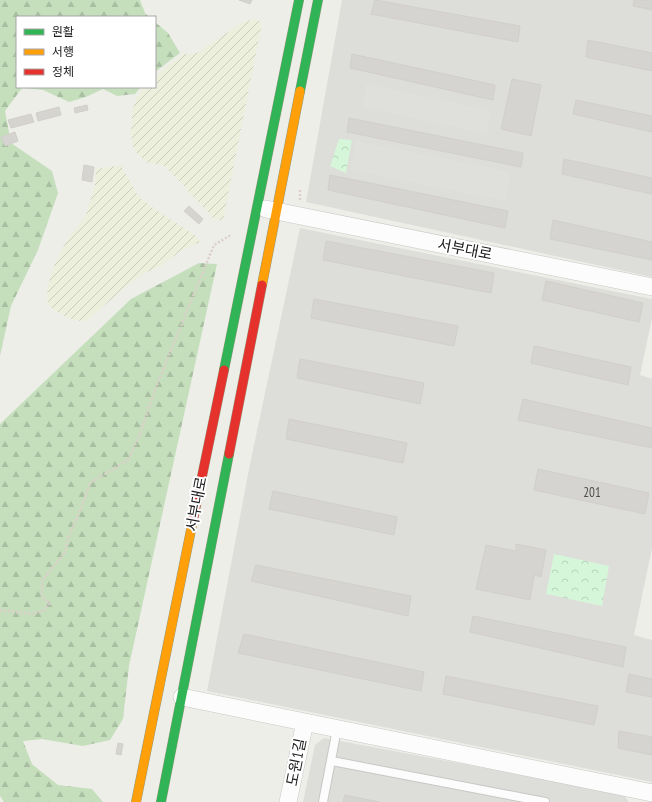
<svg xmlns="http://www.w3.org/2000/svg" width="652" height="802" font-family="'PT Sans Narrow','Noto Sans KR',sans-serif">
<defs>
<pattern id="farmland-furrows" width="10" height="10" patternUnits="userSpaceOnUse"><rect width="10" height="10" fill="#ecefdc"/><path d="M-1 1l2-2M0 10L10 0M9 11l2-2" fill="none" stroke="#cacdbc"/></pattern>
<pattern id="forest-firs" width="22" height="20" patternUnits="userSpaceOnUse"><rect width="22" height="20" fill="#c5dfbd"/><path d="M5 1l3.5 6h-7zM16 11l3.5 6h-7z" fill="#a9bfa2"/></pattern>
<pattern id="park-crowns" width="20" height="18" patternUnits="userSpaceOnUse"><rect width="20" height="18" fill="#d6f6da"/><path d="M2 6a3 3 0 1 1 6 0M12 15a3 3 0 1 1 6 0" fill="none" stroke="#b7d3bb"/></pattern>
</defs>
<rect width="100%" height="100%" fill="#eeeee9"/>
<path fill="#ddddda" d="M342 0H652V277L306 202Z
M300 228 652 299V318L640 375 652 379V548L634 635 652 640V782L207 691 250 464Z
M324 738 623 794 629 802H303L315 745Z"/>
<path fill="url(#farmland-furrows)" d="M256 19 262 23 223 220H215L165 166 148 163 138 155 133 147 131 134 132 111 137 97 143 88 155 87V76L183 54 197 53 243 22Z
M121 165 138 196 150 206 196 236 200 242 179 252 160 267 147 272 128 285 85 322 68 318 50 307 47 298 48 285 55 263 66 242 86 215 95 185 96 169Z"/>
<path fill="url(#forest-firs)" d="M0 0H140L145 13 149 17H17V87H141L135 94 117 96 103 89 86 97 69 102 43 90 22 88 5 111 11 143 52 171 58 193 38 250 11 306 0 356Z
M155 22 168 33 180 53 155 72Z
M199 263 217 264 129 666 123 719 110 740 83 746 42 739 23 741 32 764 58 785 92 789 103 802H4L0 796V424L131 299Z"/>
<path fill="url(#park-crowns)" d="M339 139 352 140 346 173 330 166Z
M554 554 609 566 602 606 546 594Z"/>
<path fill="#dfdfdc" d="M366 84 491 110 487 134 362 107Z
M356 141 510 172 506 201 350 170Z"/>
<path fill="#d5d4d0" stroke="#d1cfca" d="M239 0H252L250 4Z
M375 0 520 26 518 42 371 14Z
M634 0H652V10L633 6Z
M588 40 652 53V71L586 57Z
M352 54 495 85 493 100 350 68Z
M512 79 541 85 531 136 501 129Z
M576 100 652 116V132L573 114Z
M87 105 88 110 75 113 74 108Z
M59 107 61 115 38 121 36 113Z
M31 114 34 122 11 128 8 120Z
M349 118 523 153 521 167 347 132Z
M15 132 18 141 5 146 1 137Z
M564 159 652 178V194L562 174Z
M84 165 94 167 92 182 82 180Z
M330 175 508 211 505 228 328 190Z
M189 206 203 219 199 224 184 211Z
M553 220 652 242V260L550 239Z
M326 241 494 273 491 293 323 260Z
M546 281 643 303 639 322 542 300Z
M314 299 458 326 454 346 311 318Z
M534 346 631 367 628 385 531 363Z
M300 359 424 383 420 404 297 378Z
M523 399 652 428V448L518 420Z
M289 419 407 443 403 463 286 439Z
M538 469 649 493 645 514 534 490Z
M273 491 397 517 394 535 269 509Z
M516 544 546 550 541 577 534 575 530 600 476 589 486 545 516 551Z
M256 565 411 596 408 616 251 581Z
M473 616 626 647 623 667 470 632Z
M244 634 424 672 421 691 238 653Z
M629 674 652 679V697L626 692Z
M446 676 598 706 594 725 443 694Z
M619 731 652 737V755L618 748Z
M118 743 123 744 121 755 116 754Z
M345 795 379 802H343Z"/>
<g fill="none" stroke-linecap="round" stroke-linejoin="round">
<g stroke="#c7c7c5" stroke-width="10">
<path id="lane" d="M332 761 545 802
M323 802 337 729"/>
</g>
<g stroke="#c7c7c5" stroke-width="18">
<path id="street" d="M266 209 652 287
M182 697 652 793
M288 802 305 722"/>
</g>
<g stroke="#949a7f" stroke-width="10">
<path id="fast" d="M300 91 318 0
M224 370 299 0
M161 802 229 454"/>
</g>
<g stroke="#949a7f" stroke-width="10">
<path id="slow" d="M262 285 300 91
M136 802 193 520"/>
</g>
<g stroke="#949a7f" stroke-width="10">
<path id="jam" d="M229 454 262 285
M193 520 224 370"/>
</g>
<path stroke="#dccfca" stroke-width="2.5" stroke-dasharray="2 2" stroke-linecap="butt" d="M300 190V201
M0 610 32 614 44 610 50 603 42 598V581L65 552 69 535 78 516 90 483 128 460 140 434 160 377 214 245 231 235"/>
<use href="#lane" stroke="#fcfcfc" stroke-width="8"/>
<use href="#street" stroke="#fcfcfc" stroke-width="17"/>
<use href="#fast" stroke="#30b455" stroke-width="9"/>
<use href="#slow" stroke="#ff9f0a" stroke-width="9"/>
<use href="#jam" stroke="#e5322d" stroke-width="9"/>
</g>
<g text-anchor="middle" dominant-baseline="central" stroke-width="4" stroke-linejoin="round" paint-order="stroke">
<g font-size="13" fill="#4d4d4c">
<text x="592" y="492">201</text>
</g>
<g font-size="15" fill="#202020" stroke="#fff">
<text transform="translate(465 249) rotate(11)">서부대로</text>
<text transform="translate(196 504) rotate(-79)">서부대로</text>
<text transform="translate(296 762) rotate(-79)">도원1길</text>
</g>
</g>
<rect x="16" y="16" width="140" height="72" fill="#ffffff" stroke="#a6a6a6"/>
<rect x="24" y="29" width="20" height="6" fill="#30b455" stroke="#a6a6a6"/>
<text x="52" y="36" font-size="12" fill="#202020">원활</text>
<rect x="24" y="49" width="20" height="6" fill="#ff9f0a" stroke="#a6a6a6"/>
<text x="52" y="56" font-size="12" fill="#202020">서행</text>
<rect x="24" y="69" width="20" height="6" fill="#e5322d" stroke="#a6a6a6"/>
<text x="52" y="76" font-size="12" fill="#202020">정체</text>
</svg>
